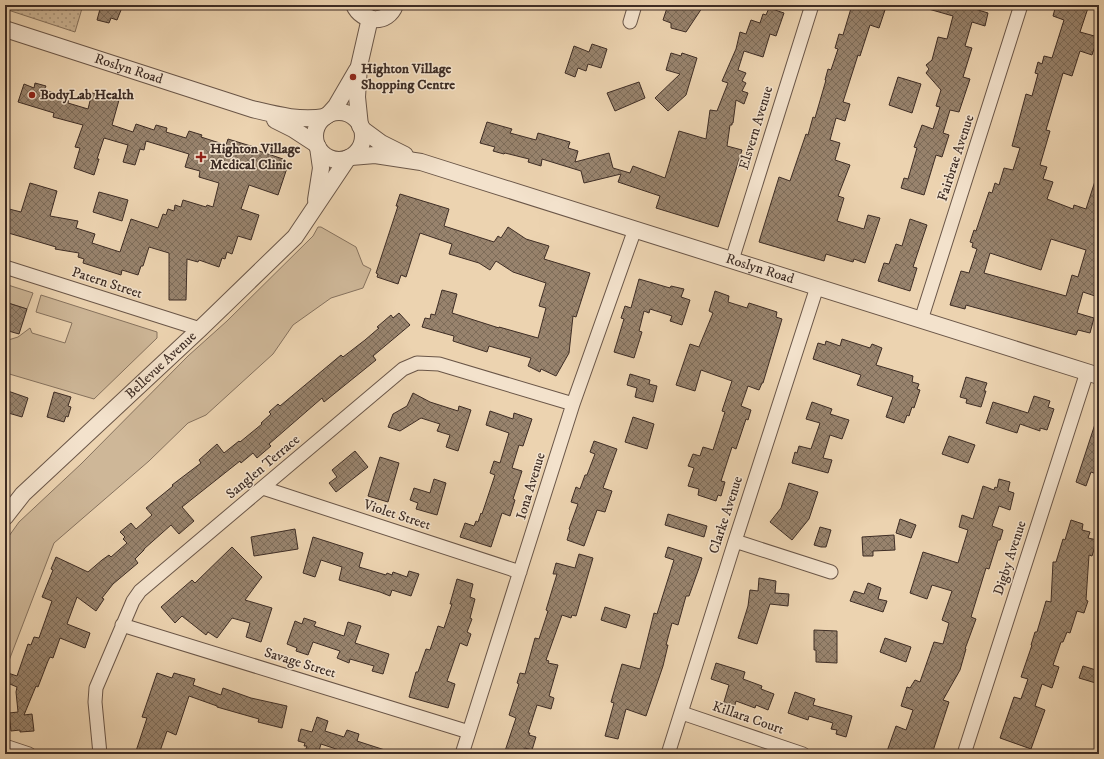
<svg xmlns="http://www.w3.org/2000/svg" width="1104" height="759" font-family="'IM FELL DW Pica',serif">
<defs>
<pattern id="park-dots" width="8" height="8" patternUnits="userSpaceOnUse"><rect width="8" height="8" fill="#ceb798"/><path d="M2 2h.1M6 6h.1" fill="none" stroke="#a9957c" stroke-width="1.8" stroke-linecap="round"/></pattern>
<pattern id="building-cross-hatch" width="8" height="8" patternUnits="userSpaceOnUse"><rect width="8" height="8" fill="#98836d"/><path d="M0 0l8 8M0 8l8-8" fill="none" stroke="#7d6c59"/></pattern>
</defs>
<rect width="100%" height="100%" fill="#ecd3b0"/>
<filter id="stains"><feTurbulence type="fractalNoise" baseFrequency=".005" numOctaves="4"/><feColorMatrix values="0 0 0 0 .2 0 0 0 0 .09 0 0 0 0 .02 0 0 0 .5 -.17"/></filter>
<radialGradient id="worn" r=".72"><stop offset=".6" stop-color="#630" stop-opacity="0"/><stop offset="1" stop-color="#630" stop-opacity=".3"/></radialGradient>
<path fill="#ceb798" stroke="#86725e" d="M318 227H321L356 247 363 265 371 269 363 288 331 298 293 325 273 354 206 415 188 423 149 461 54 543 5 671V545L9 536 19 522 81 464 188 356 227 321 313 236Z
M5 284 33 293 27 309 5 302Z
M41 295 157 332V338L94 399 6 373 5 375V341L18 337 30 328 32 333 65 343 72 323 36 312Z"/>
<path fill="url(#park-dots)" stroke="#86725e" d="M5 5H83L75 32 5 9Z"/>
<path fill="url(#building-cross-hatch)" stroke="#3e2d25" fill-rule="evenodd" d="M105 5H123L117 20 111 18 109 23 97 20 100 9 103 10Z
M668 5H704L686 32 671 28V23L663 20Z
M852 5H871L885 10 879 28 870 25 860 56 858 55 843 102 850 104 845 121 836 118 830 140 840 143 835 160 850 165 838 196 844 198 837 221 864 229 868 215 880 218 865 263 854 259 853 262 826 254 824 261 759 242 779 177 790 181 806 134 808 135 813 117 815 118 826 80H825L828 69 831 70 838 49 835 48 839 34 843 35Z
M925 5H976L975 9 988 13 985 26 972 22 965 46 972 48 963 77 970 79 959 112 950 110 943 133 949 135 942 157 936 155 924 195 901 188 904 178 908 179 917 148 914 147 922 125 933 129 940 107 936 106 941 90 926 73 929 69 926 65 932 60 938 37 947 39 953 16 925 8Z
M1056 5H1089L1080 32 1098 37 1092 55 1080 51 1072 76 1063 73 1046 130 1050 131 1040 165 1047 167 1043 179 1053 182 1047 199 1073 209 1074 205 1086 209 1097 175H1099V285L1095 296 1083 292 1077 313 1094 318 1090 333 1078 330 1076 335 973 307 966 305 965 309 950 305 961 271 969 273 977 249 972 247 973 243 970 242 974 230 976 231 989 192 992 193 995 183 999 185 1004 168 1013 170 1020 148 1012 146 1026 94 1032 96 1038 74 1035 73 1038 62 1042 64 1044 56 1052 58 1064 20 1053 16ZM1051 239 1086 250 1078 277 1072 275 1066 296 984 273 990 253 1041 270Z
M769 8 784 13 776 36 770 34 763 57 744 51 738 70 746 73 742 81 746 83 742 91 748 93 744 104 736 100 733 123H732V125H730L727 146 742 150 718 227 656 208 660 196 618 182 621 174 584 183 581 171 542 159 541 166 528 162 529 159 505 153 504 154 493 151 495 147 480 143 487 122 512 129 510 133 536 140 538 133 570 142 568 148 578 151 575 162 609 153 613 168 630 173 633 166 665 178 679 131 706 139 710 110 717 111 728 83 722 81 736 49 740 32 746 34 751 20 760 23 763 14 766 15Z
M592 44 607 49 601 68 588 64 586 71 578 68 575 77 565 73 574 46 589 52Z
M671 53 681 56 682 53 697 58 686 95 668 111 655 98 680 74 666 70Z
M898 77 921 84 912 113 889 105Z
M639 82 645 98 615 111 607 93Z
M35 83 46 86 44 90 69 97 68 103 88 109 92 93 119 100 112 125 133 132 136 124 154 130 156 125 167 128 166 132 186 138 189 131 202 135 201 137 226 145 228 139 254 147 253 149 283 159 281 166 287 168 278 195 249 185 241 209 259 215 251 240 238 236 232 254 227 252 225 259 222 258 219 267 199 260 198 262 187 259 186 300H169V253L149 247 143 266H141L138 275 122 270 121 275 83 263 84 259 78 257 79 253 55 249 56 247 5 232V208L21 212 30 183 57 191 50 216 78 221 76 228 95 234 92 243 120 252 131 219 158 228 163 214 166 215 168 209 174 211 175 205 181 207 183 200 206 207 207 205 213 207 219 183 199 177 200 171 185 167 189 154 146 141 144 150 140 149 135 165 123 162 128 145 104 138 97 159H99L94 175 74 168 80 148 75 147 83 125 53 117 54 113 18 102 24 84 34 88Z
M99 192 128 200 122 221 93 212Z
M400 194 449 209 444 226 494 242 498 236 501 238 508 227 526 239 549 246 544 259 590 273 576 317 573 316 569 353 556 376 541 369 540 372 528 366 531 358 489 346 487 352 453 341 454 336 422 327 425 318 430 319 431 314 435 315 442 290 457 294 452 313 499 328V327L538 338 546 308 539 306 546 283 513 272 496 261 490 270 479 263 449 254 452 244 420 233 406 277 401 275 398 284 377 277 378 274 376 273 398 206H396Z
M910 219 927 225 913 267 917 268 910 291 878 281 884 263 889 264 896 244 902 246Z
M639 279 670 288 671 286 684 289 681 297 690 300 682 325 670 321 672 316 650 309 649 313 644 311 639 331 642 332 634 358 614 352 624 319 621 318 625 306 631 308Z
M715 291 729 296 728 302 747 308 749 303 777 312 776 317 782 319 763 383H762L759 390 748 386 741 406 751 410 748 420 746 419 736 449 732 447 721 481 725 482 721 496 718 495 716 501 698 495 699 489 688 486 694 468 688 466 693 454 700 456 703 447 713 450 725 412 722 411 732 381 701 370 695 391 676 385 690 344 699 347 713 313 709 311Z
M5 302 27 309 19 334 5 330Z
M399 313 410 325 373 356 376 360 324 402 322 398 269 444 271 446 257 458 253 453 241 463 240 461 182 507 194 521 179 534 171 525 144 549V550L135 559 138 563 113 584 102 598 104 599 96 611 77 597 67 624 90 633 85 648 60 638 53 658 50 657 48 661 38 687 36 686 24 715 32 714 34 731 20 732V730L11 731 9 713 18 712 16 692 17 687 5 682V672L17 676 28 644 31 645 34 637 39 638 52 601 42 597 53 570 51 569 56 557 88 572 102 560 109 555 111 557 127 543 123 539 125 537 120 532 131 523 136 529 152 515 146 508 173 486 172 485 201 463 199 460 217 444 224 453 239 441 240 442 262 424 261 423 271 414 269 412 278 404 280 406 341 355 343 357 365 340 379 328 377 327 391 315 393 318Z
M842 339 870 348 872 344 882 348 876 365 913 376 912 382 919 384 917 389 920 390 914 408 912 407 909 416 907 415 904 423 886 417 893 397 857 385 861 375 813 359 818 343 825 345 826 341 840 346Z
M630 374 650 380 649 384 657 386 653 402 635 397 637 388 627 385Z
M966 377 987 383 984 391H986L981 407 966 403 967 399 960 397Z
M5 390 28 398 22 417 5 412Z
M54 392 71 397 68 406 71 407 68 417 66 416 64 422 47 417Z
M413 393 430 402 458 411 459 406 471 410 458 451 446 447 450 435 437 431 440 424 421 418 400 431 388 427 393 414 407 406Z
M1034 396 1050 401 1048 407 1054 409 1047 430 1040 428V431L1020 424 1017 433 986 423 993 402 1028 413Z
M812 402 832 409 830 414 849 420 842 439 830 435 823 458 832 460 828 473 792 463 795 452 797 453 799 446 811 449 820 423 806 419Z
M490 411 513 419 514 413 532 419 523 446 519 445 512 468 522 471 513 499 515 500 510 516 502 513 491 547 460 537 465 523 474 526 476 521 478 522 481 513 482 514 495 475 490 473 494 461 500 463 509 433 486 425Z
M633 417 654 424 647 449 625 442Z
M1097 418H1099V475L1091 472 1086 486 1076 482Z
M949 436 975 445 968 463 942 454Z
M594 441 617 449 603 488 612 491 605 512 597 510 584 546 567 540 570 530 569 529 578 504 571 502 576 487 580 489 585 475H587L595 454 590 452Z
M355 451 368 467 336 492 329 483 337 477 332 470Z
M380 457 399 463 388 502 368 496Z
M434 479 446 483 437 515 416 509 418 503 410 500 414 488 430 493Z
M999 479 1010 482 1008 491 1014 493 1010 510 999 506 992 526 1003 530 1000 540H998L989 569 986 568 971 617 976 619 965 649H966L960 670 943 700 949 702 932 754H886L896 726 906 730 913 710 901 706 907 687 910 688 915 680 920 682 934 642 943 644 949 623 942 620 952 591 932 585 927 599 910 593 923 552 958 563 968 530 959 527 962 515 973 519 983 486 994 490 995 487 997 488Z
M789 483 818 492 809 519 792 540 770 522 781 508Z
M668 514 707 526 704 537 665 525Z
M900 519 916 525 911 538 896 533Z
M1071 520 1083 524 1082 530 1090 532 1088 538 1097 540 1092 556 1089 555 1086 600 1088 601 1084 613 1077 611 1070 633 1067 632 1063 642H1061L1053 665 1059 667 1052 688 1042 684 1035 706 1045 710 1031 749 1000 738 1014 697 1021 699 1028 679 1021 677 1032 645H1031L1035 632H1037L1046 601 1051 602 1053 562H1056L1063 539 1065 540Z
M820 527 831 530 826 547H821L814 545Z
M295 529 298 549 254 556 251 537Z
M894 535 895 550 873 551V556H863L862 537Z
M313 537 363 553 359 567 386 575 387 573 392 575 393 572 407 577 409 571 419 574 411 596 392 590 390 596 380 592 339 580 342 567 321 560 315 577 303 573Z
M232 547 262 577 245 600 272 608 261 642 246 637 250 623 232 618 217 638 208 632 206 635 182 616 175 623 161 607 192 580 195 583Z
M668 547 702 558 699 568 689 596H686L678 625 672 623 666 645H668L663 666 646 716 626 709 618 739 605 736 614 703 611 702 622 664 640 669 654 613 657 614 674 560 665 557Z
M579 554 593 558 576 616 572 615 571 618 562 615 546 660 549 661 548 663 558 665 549 696 554 698 551 709 537 705 528 733H530L529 735 536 737 532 750 525 748 523 754H504L516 718 509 715 519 684 517 683 520 673 525 674 535 638 539 639 548 611 546 610 557 574H553L556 563 575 568Z
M759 578 776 581 775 593 789 594 788 606 770 604 757 644 738 638 748 606 750 590 758 591Z
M457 579 473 584 470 597 475 599 470 618 472 619 467 632 471 634 467 646 460 643 447 681 455 684 448 708 409 697 416 672H418L426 649 430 650 438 626 444 628 452 604H450Z
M868 583 881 588 878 599 887 601 883 612 850 601 854 591 864 594Z
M605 607 630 615 626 628 601 620Z
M304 618 316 622 314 626 344 636 348 622 361 626 355 643 389 654 383 674 372 671 374 666 350 659 349 663 337 658 340 651 313 642 308 655 296 651 297 648 287 644 295 621 302 624Z
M814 630 837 631V663L816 662V650H814Z
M885 638 911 647 906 662 880 652Z
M716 663 745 672 743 679 762 686 761 689 774 694 768 710 756 705 755 708 736 701 734 708 723 705 729 685 711 679Z
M1083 666 1099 671V684L1079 678Z
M157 673 172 678 174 673 195 679 193 685 221 695 223 688 251 698 287 706 282 728 258 722 259 719 217 707V706L189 696 176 735 167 731 159 754H135L147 718 142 717Z
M795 692 815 699 813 705 852 716 846 737 836 734 837 730 831 729 833 723 809 716 808 720 788 713Z
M317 717 328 721 325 731 344 737 347 730 359 734 357 741 391 752V754H351L321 744 318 754 305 751 307 746H304L305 743 298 741 301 729 312 732Z"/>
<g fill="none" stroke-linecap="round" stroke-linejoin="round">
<g stroke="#6a5648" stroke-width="15">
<path id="minor" d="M630 22 635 5
M732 260 812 5
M5 267 200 329
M921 320 1021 5
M263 488 520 572
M735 541 831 572
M122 625 469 732
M682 713 803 754
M5 746 29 754
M100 754 95 702 96 688 133 601 140 591 403 369 417 363 439 364 573 404
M462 754 573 404 635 229
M668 754 735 541 817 287
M964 754 1087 372"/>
</g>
<g stroke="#6a5648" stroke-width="18">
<g id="tertiary">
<path d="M354 5C362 23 388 25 395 5"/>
<path id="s1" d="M5 29 252 109C277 115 299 121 325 117"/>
<circle cx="339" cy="136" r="24"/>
<path d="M328 115 336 106 357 70"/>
<path d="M275 120 293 129 316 144"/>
<path d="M360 126 357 97 359 66 370 18"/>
<path d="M362 129 381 143 405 155"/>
<path id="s2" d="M351 157 375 155 421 162 1099 376"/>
<path d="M316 200 321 168 318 147"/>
<path id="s3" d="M5 517 23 494 200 329 295 237 348 158"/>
</g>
</g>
<use href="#minor" stroke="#f3e2cc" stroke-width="13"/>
<use href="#tertiary" stroke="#f3e2cc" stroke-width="16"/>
</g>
<g fill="#8f2418" stroke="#f3e2cc" stroke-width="1.5">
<circle cx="353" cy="77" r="4"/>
<circle cx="32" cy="95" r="4"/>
<path d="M199 151h4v4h4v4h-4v4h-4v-4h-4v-4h4z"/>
</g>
<g text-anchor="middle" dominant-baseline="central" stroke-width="3" stroke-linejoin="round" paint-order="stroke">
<g font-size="14" fill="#3e2d25" stroke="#f3e2cc">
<text stroke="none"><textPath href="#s1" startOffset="130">Roslyn Road</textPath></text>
<text transform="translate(756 128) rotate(-73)">Elsvern Avenue</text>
<text transform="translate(956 158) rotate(-72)">Fairbrae Avenue</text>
<text stroke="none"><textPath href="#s2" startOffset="426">Roslyn Road</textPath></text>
<text transform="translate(107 283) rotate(18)">Patern Street</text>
<text stroke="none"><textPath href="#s3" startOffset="218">Bellevue Avenue</textPath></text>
<text transform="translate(263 467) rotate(-40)">Sanglen Terrace</text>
<text transform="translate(531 486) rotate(-73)">Iona Avenue</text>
<text transform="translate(397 515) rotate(18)">Violet Street</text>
<text transform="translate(726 515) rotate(-72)">Clarke Avenue</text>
<text transform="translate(1010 558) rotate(-72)">Digby Avenue</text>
<text transform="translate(300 663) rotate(17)">Savage Street</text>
<text transform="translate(748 718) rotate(19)">Killara Court</text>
</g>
<g font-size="14" font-weight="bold" fill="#3e2d25" stroke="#f3e2cc" text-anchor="start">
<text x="361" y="69">Highton Village<tspan x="361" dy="16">Shopping Centre</tspan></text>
<text x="40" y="95">BodyLab Health</text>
<text x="210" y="149">Highton Village<tspan x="210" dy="16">Medical Clinic</tspan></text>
</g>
</g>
<rect width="1104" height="759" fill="none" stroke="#ecd3b0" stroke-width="20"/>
<rect x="6" y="6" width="1092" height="747" fill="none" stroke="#3e2d25" stroke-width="2"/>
<rect x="10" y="10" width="1084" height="739" fill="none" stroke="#3e2d25"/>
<rect width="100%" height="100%" filter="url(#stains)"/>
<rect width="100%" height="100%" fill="url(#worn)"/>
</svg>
